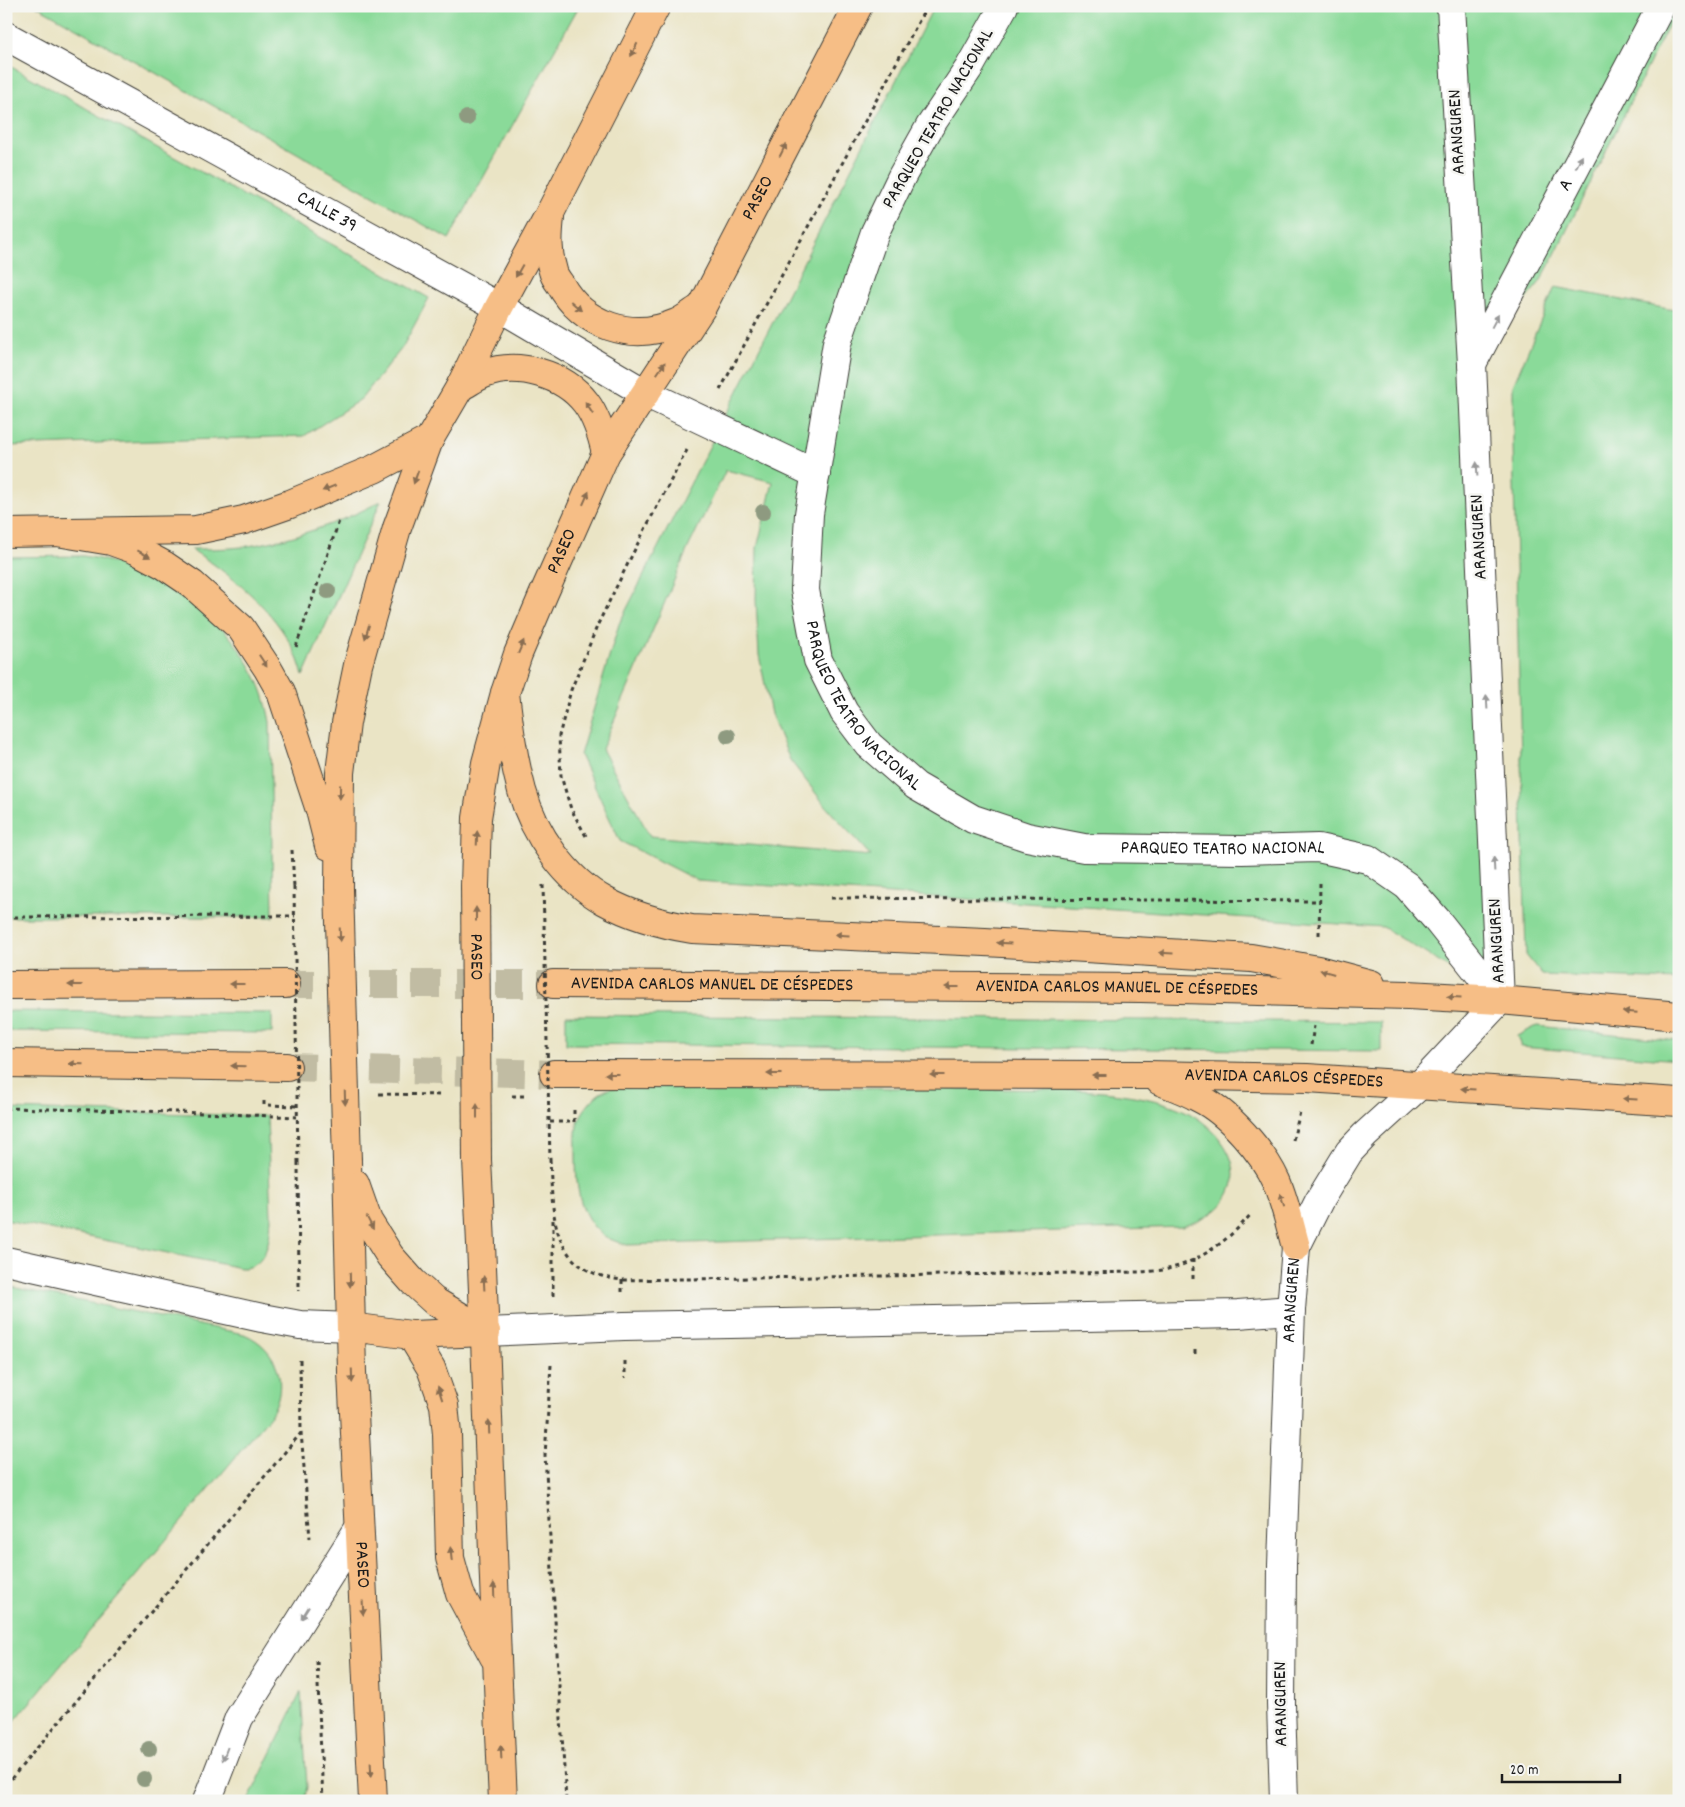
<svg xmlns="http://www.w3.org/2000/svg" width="1685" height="1807" font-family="Dekko,sans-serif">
<rect width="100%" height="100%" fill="#f6f6f2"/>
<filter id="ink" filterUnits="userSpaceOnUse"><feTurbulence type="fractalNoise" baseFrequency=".02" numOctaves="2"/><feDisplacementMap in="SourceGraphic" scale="10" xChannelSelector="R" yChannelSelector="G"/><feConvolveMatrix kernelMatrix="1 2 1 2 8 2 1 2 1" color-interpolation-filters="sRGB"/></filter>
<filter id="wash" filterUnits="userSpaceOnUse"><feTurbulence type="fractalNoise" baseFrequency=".0096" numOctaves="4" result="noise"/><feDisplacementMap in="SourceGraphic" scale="20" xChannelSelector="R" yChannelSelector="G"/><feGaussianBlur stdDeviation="1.12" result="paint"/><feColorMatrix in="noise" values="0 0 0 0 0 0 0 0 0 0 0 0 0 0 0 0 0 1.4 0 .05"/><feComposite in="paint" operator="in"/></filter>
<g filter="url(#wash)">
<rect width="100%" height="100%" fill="#eae4c5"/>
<path fill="#8ada99" stroke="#537b5a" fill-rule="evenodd" d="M37 6H579L449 239Z
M934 6H1678L1552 260 1540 282 1472 364 1500 1000 1383 927 698 881 620 841 580 755 619 624ZM726 470 773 482 757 548 756 600 759 655 771 714 790 760 828 809 871 856 650 836 602 749 688 548Z
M6 64 429 298 402 348 361 399 304 436 6 446Z
M1555 287 1679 311V980L1542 975 1526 955 1513 445V386Z
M381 501 303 676C293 632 255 595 220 569 211 562 201 556 191 549 208 549 225 549 242 547 290 540 339 524 381 501Z
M83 556C153 566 223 611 255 675 263 690 267 706 270 722L273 917H6V557Z
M6 1011 272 1013V1033L6 1031Z
M566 1015 1381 1022V1051L566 1044Z
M1537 1026 1679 1041V1060L1521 1047 1517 1036Z
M632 1085 1079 1090C1114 1093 1155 1096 1187 1112 1214 1126 1245 1160 1230 1192 1221 1212 1201 1221 1182 1227L627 1245C617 1242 607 1239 599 1232 577 1211 576 1181 576 1153 576 1142 575 1132 578 1122 582 1112 590 1101 599 1094 608 1087 621 1086 632 1085Z
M6 1109 267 1116 271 1217C270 1237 268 1269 241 1268L6 1220Z
M6 1286 244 1334C278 1348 290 1385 270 1416L6 1731Z
M301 1692 307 1787 304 1801H248Z"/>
</g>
<g filter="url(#ink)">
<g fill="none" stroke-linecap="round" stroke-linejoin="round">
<path stroke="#c1bca3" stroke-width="28" stroke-dasharray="28 14" stroke-linecap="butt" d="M286 984H553"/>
<path stroke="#c1bca3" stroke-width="28" stroke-dasharray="28 14" stroke-linecap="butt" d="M287 1067 554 1074"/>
<g stroke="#3b3a35" stroke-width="30">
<g id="minor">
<path id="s1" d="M1004 6 969 68 930 126 902 176 875 232 837 343 809 514 805 590 818 660 844 712 869 745 916 786 973 819 1027 837 1084 848 1242 850 1318 848 1368 859 1407 886 1436 919 1500 1000"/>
<path id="s2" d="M6 36 499 307 645 393 816 474"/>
<path id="s3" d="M1472 364 1661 6"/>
<path d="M6 1261 262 1318 300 1325 351 1327"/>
<path d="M486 1332 624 1326 1238 1314 1291 1310"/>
<path d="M207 1801 239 1718 359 1528"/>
<path id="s4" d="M1284 1801 1281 1704 1282 1565 1291 1310 1296 1247 1319 1201 1349 1152 1365 1135 1419 1086 1500 1000 1472 364 1451 6"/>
</g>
</g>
<g stroke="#3b3a35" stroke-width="30">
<g id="major">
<path d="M550 217C548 236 547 252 553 271 554 276 557 280 560 284 583 326 632 342 676 323 684 320 692 313 699 309"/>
<path d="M460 387C468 383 476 377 484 374 518 361 564 374 586 403 597 418 602 435 606 453"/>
<path d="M6 533 196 530 244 520 290 504 374 469 429 440"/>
<path d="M63 533 111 541 136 550 164 565 192 584 241 628 268 669 281 692 320 810 329 846"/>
<path d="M505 693C509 726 513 758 522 791 534 834 565 879 605 901 632 916 662 924 692 929L985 942 1251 958 1318 970 1371 984"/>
<path id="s5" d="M475 886 477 818 486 763 505 693 518 654 544 593 606 453 702 307 858 6"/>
<path d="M339 887 340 773 346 723 358 665 397 528 429 440 460 387 499 307 550 213 656 6"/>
<path id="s6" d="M553 984 1141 988 1408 995 1500 1000 1679 1016"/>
<path d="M6 985 286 984"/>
<path d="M477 1160C488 1373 493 1587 503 1801"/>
<path id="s7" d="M347 1161 352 1372 373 1801"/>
<path d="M355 1184 368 1221 390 1256 413 1282 434 1301 486 1332"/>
<path d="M351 1327 411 1335 486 1332"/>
<path d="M411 1335 431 1368 444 1405 447 1434 450 1558 460 1594 494 1657"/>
</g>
</g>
<g stroke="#3b3a35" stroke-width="30">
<g id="highway">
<path d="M6 1063 287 1067"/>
<path id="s8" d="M554 1074 1148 1075 1307 1078 1679 1102"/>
<path d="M1160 1081C1173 1086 1187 1091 1199 1098 1228 1112 1263 1152 1276 1181 1285 1201 1290 1226 1296 1247"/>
</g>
</g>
<path stroke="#3b3a35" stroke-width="3" stroke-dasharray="4 4" stroke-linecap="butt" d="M720 390 927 6
M296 647 339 521
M586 836 571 809 561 776 559 736 571 690 598 624 643 533 687 450
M292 850 294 887
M831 898 1321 901
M6 917 295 916
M1319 935 1320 884
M1311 1045 1314 1026
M379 1094 443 1095
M512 1096H528
M264 1101V1105L297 1106
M6 1108 177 1112 297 1117
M550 1122H574V1109
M1293 1140 1300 1112
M550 1159C553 1217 550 1272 622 1280L1141 1272C1150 1271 1160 1271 1168 1269 1201 1261 1230 1239 1251 1214
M298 1162 299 1291
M1193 1259V1281
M622 1280V1292
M553 1296V1220
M1195 1350V1357
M300 1360 301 1432 310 1538
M625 1361V1378
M551 1365 545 1455 566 1801
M317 1661 323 1801
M6 1785 301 1433"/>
<use href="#minor" stroke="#fff" stroke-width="28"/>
<use href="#major" stroke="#f6be86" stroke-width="28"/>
<use href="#highway" stroke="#f6be86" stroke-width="28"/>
<g stroke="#3b3a35" stroke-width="30" stroke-linecap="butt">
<g id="major-bridge">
<path id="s9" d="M475 886 477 1160"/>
<path d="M339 887 347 1161"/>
</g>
</g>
<path stroke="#3b3a35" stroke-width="3" stroke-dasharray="4 4" stroke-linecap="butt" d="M543 885 550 1159
M294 887 298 1162"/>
<use href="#major-bridge" stroke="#f6be86" stroke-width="28"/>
</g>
<g fill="#8e9a80">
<circle cx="467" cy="118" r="8"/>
<circle cx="763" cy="512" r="8"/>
<circle cx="328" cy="591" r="8"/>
<circle cx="728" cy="736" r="8"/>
<circle cx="149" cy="1749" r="8"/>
<circle cx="144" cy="1779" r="8"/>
</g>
<defs><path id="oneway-solid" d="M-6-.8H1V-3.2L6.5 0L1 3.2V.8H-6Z" transform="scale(1.25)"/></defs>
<g fill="#896d51">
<use href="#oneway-solid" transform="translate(634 50) rotate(117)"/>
<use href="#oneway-solid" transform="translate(783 150) rotate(-63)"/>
<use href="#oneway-solid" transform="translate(519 271) rotate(119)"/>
<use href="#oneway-solid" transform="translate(576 306) rotate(41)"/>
<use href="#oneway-solid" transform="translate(661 368) rotate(-56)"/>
<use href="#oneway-solid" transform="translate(589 408) rotate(-122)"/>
<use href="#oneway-solid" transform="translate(416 477) rotate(110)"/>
<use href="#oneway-solid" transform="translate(329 488) rotate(157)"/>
<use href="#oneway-solid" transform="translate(586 498) rotate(-66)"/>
<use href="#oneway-solid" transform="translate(144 554) rotate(28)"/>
<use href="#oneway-solid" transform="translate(367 632) rotate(106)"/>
<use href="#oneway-solid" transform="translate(521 647) rotate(-67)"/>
<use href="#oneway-solid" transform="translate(263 661) rotate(57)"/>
<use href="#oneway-solid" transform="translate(340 792) rotate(91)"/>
<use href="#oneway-solid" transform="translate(477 838) rotate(-88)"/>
<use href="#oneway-solid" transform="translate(476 914) rotate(-90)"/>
<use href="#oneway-solid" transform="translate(340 935) rotate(88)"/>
<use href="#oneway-solid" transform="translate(842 935) rotate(-177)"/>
<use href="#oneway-solid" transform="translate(1004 943) rotate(-177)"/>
<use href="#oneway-solid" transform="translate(1166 953) rotate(-177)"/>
<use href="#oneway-solid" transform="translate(1327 972) rotate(-164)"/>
<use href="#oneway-solid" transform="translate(237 984) rotate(180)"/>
<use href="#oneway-solid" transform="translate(75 985) rotate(180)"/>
<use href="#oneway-solid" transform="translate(952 987) rotate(-180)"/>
<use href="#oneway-solid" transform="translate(1454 997) rotate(-177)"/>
<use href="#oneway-solid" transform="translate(1630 1012) rotate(-175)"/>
<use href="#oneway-solid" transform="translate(76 1064) rotate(-179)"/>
<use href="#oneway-solid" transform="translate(238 1066) rotate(-179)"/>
<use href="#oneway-solid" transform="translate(612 1074) rotate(-180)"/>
<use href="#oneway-solid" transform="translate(774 1074) rotate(-180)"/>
<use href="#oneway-solid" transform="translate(937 1075) rotate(-180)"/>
<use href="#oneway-solid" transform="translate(1099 1075) rotate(-180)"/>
<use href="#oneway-solid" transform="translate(1468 1089) rotate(-176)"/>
<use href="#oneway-solid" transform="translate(345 1098) rotate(88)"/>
<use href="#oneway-solid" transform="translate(1630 1099) rotate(-176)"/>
<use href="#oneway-solid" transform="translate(477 1111) rotate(-90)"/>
<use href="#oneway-solid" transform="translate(1282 1200) rotate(-107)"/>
<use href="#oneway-solid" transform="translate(370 1223) rotate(62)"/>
<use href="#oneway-solid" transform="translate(350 1280) rotate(89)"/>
<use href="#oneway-solid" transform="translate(484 1283) rotate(-93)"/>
<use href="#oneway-solid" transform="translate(352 1376) rotate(88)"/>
<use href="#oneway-solid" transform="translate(440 1393) rotate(-108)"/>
<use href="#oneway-solid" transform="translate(489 1427) rotate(-92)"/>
<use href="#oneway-solid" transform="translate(451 1554) rotate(-96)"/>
<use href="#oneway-solid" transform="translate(494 1590) rotate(-92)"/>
<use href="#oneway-solid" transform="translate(363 1608) rotate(87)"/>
<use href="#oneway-solid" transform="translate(501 1752) rotate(-93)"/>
<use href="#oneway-solid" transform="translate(371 1770) rotate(87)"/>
</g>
<g fill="#999">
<use href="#oneway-solid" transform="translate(1579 162) rotate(-62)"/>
<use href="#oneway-solid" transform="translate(1495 321) rotate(-62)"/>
<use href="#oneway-solid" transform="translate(1477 469) rotate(-93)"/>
<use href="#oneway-solid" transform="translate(1487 702) rotate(-93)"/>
<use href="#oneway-solid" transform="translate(1494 864) rotate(-93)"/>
<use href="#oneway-solid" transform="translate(305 1613) rotate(122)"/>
<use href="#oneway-solid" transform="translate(225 1754) rotate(111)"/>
</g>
</g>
<g text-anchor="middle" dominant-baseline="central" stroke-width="5" stroke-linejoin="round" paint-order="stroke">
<g font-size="19" fill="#1c1c1c" stroke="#f6f6f2">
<text transform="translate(939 119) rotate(-60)">PARQUEO TEATRO NACIONAL</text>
<text transform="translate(1458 132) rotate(-93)">ARANGUREN</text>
<text stroke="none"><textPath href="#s3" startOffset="202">A</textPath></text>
<text stroke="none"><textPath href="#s5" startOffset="754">PASEO</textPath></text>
<text stroke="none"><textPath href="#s2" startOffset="366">CALLE 39</textPath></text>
<text transform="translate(1480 537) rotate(-93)">ARANGUREN</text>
<text stroke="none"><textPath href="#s5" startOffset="349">PASEO</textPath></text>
<text stroke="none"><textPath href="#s1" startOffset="761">PARQUEO TEATRO NACIONAL</textPath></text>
<text stroke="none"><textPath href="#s1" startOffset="1180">PARQUEO TEATRO NACIONAL</textPath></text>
<text transform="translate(1498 941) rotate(-93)">ARANGUREN</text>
<text stroke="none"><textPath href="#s9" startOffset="71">PASEO</textPath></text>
<text stroke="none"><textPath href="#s6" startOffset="159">AVENIDA CARLOS MANUEL DE CÉSPEDES</textPath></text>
<text stroke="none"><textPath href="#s6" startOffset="564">AVENIDA CARLOS MANUEL DE CÉSPEDES</textPath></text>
<text stroke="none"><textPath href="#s8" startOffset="730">AVENIDA CARLOS CÉSPEDES</textPath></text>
<text stroke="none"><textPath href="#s4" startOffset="501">ARANGUREN</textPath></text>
<text stroke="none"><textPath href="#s7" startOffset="404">PASEO</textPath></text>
<text transform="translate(1282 1704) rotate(-91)">ARANGUREN</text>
</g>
</g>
<rect width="1685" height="1807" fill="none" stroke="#f6f6f2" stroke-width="25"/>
<path d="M1502 1774v8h118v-8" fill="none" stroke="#1c1c1c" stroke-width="2.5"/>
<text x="1510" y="1774" font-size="15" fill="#1c1c1c" stroke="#f6f6f2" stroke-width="4" paint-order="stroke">20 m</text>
</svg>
